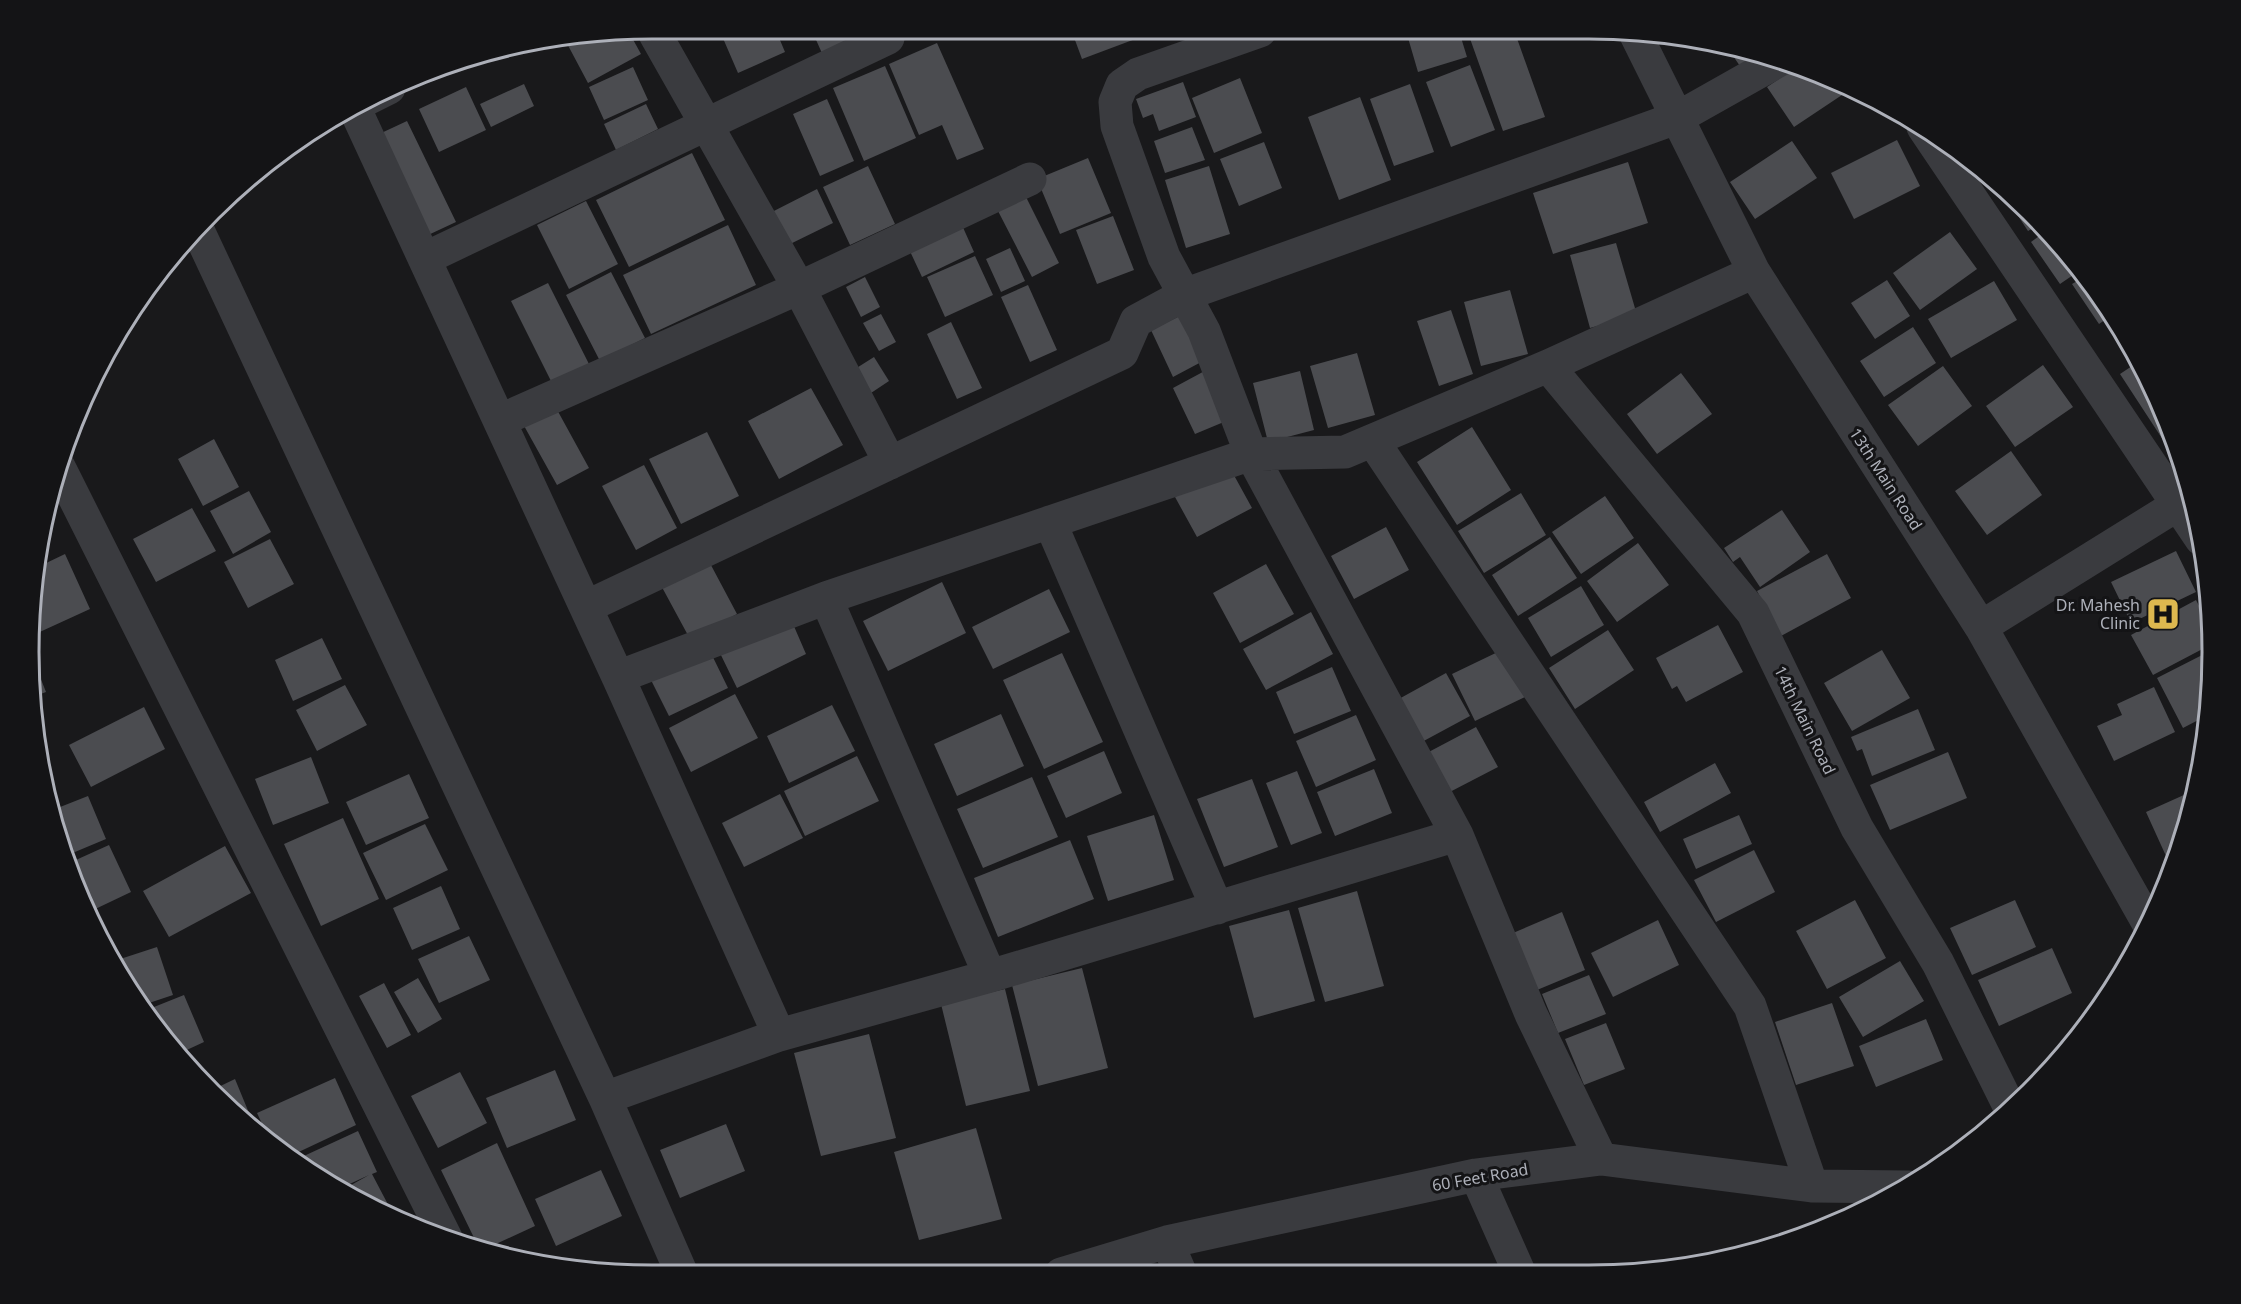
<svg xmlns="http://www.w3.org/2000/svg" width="2241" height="1304" font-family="'Noto Sans',sans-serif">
<rect width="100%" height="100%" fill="#19191b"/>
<path fill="#4b4c50" d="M1474 30H1514L1545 117 1503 131 1468 33Z
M1406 31H1459L1467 57 1418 72Z
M1072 32H1135L1138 38 1082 59Z
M728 33H777L785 52 738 73 722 36Z
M813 33H866L825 60Z
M570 34H630L641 54 588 83 563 36Z
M937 43 984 149 957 160 942 125 919 135 889 64Z
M1729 50 1762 56 1742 69Z
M1470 65 1495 130 1451 147 1426 82Z
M885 66 916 138 864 161 833 88Z
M1798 66 1848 91 1794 127 1767 87Z
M633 67 648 100 604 120 589 87Z
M1240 78 1262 133 1214 153 1192 98Z
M1183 82 1196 117 1159 131 1153 114 1143 118 1136 99Z
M524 84 534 106 491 127 480 104Z
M1410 84 1434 152 1394 166 1370 99Z
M466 87 486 130 439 152 419 109Z
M1360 97 1391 180 1339 200 1308 117Z
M827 99 854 161 820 176 793 114Z
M646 104 658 129 616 150 604 124Z
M407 121 456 222 426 236 377 135Z
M1192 127 1205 160 1165 173 1154 141Z
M1897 140 1920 186 1854 219 1831 173Z
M1792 141 1817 178 1755 219 1730 182Z
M1264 142 1282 188 1239 206 1220 159Z
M692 153 725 220 629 267 596 200Z
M1088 158 1111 213 1060 234 1037 179Z
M1628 162 1648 223 1553 254 1533 193Z
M868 166 895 224 850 245 823 187Z
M1209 166 1230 234 1186 248 1165 180Z
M817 189 833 223 784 247 768 214Z
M2003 189 2030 211 2040 224 2028 231 2001 190Z
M1026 197 1059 263 1032 277 998 211Z
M586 201 618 264 569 289 537 225Z
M1113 216 1134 270 1097 284 1076 230Z
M961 223 974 252 922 277 908 247Z
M728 225 756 285 651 334 623 275Z
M2046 231 2079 271 2060 284 2031 242Z
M1950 232 1977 269 1920 310 1893 273Z
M1616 243 1637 315 1590 328 1570 255Z
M1010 248 1025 281 1001 292 986 259Z
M975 256 993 295 945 317 927 277Z
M611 272 645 338 600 361 566 295Z
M865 277 880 307 861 317 846 287Z
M2084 277 2112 315 2099 324 2072 284Z
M1887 280 1910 316 1875 339 1851 303Z
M1994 281 2017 320 1951 358 1928 319Z
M548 283 589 364 552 383 511 301Z
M1028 285 1057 350 1030 362 1001 297Z
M1510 290 1528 354 1481 366 1464 302Z
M1451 310 1473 374 1439 386 1417 321Z
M881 314 896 342 879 351 863 323Z
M1184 314 1205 360 1173 377 1151 330Z
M951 322 982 388 957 399 927 334Z
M1913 327 1936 363 1884 397 1860 361Z
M1357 353 1375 415 1328 428 1310 366Z
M874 357 889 381 871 393 855 369Z
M2138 362 2165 413 2180 466 2120 374Z
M2043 365 2073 407 2015 447 1986 406Z
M1943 366 1972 406 1918 446 1888 405Z
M1212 367 1231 419 1195 434 1173 388Z
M1300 371 1314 430 1268 442 1253 383Z
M1681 373 1712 414 1657 454 1627 414Z
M811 388 843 445 779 479 748 421Z
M555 406 589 468 557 485 523 424Z
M1472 427 1511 490 1457 525 1417 462Z
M707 432 739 496 681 524 649 459Z
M214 439 239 487 203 506 178 459Z
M2011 451 2042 495 1987 535 1955 491Z
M644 465 677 528 636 550 602 486Z
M1230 468 1252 508 1197 537 1175 497Z
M249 491 271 532 233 554 210 511Z
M1521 493 1546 535 1484 573 1458 531Z
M1605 496 1634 538 1581 574 1552 532Z
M192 508 216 551 156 582 133 539Z
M1782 510 1810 552 1760 587 1740 557 1733 562 1724 548Z
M1386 527 1409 570 1354 599 1331 556Z
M1550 537 1577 578 1518 616 1492 575Z
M270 539 294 584 248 608 224 562Z
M1638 543 1669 585 1617 622 1587 581Z
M2176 551 2196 592 2131 623 2111 582Z
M704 552 737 614 690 639 657 578Z
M65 554 90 609 31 636 40 566Z
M1827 554 1851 598 1781 636 1757 591Z
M1266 564 1294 614 1240 643 1213 593Z
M942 582 966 633 888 671 863 621Z
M1581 586 1604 625 1551 657 1528 618Z
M1049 589 1070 632 993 669 972 627Z
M2196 600 2210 627 2212 644 2153 675 2131 635Z
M1311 612 1333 654 1266 690 1243 649Z
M793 624 806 654 737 688 718 649Z
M1718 625 1743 672 1686 702 1677 686 1672 689 1656 658Z
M1608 630 1634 670 1575 709 1549 668Z
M322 638 342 679 293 701 275 660Z
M708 647 728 688 669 716 649 676Z
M29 649 46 692 33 697 29 652Z
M1504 649 1527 696 1475 721 1452 674Z
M1882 650 1910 698 1852 731 1824 683Z
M2212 650 2206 716 2183 728 2157 678Z
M1062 653 1103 742 1044 769 1003 680Z
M1332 667 1351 711 1294 734 1276 692Z
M1446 673 1470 716 1420 743 1397 700Z
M345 685 367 725 317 751 296 710Z
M2154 687 2175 732 2114 761 2097 726 2122 715 2117 704Z
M735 694 758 738 691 772 669 728Z
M832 705 855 751 789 783 767 736Z
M144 707 165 749 91 787 69 745Z
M1918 709 1935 750 1872 776 1862 749 1857 751 1851 737Z
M1001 714 1024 766 957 796 934 744Z
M1356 715 1376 760 1316 787 1296 741Z
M1476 727 1498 767 1444 795 1423 755Z
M1104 751 1122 793 1066 818 1047 776Z
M1948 752 1967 798 1890 830 1870 785Z
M857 756 879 801 805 836 784 791Z
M311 757 329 803 273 825 255 779Z
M1715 763 1731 793 1660 832 1644 802Z
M1374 769 1392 813 1335 836 1317 792Z
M1297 771 1322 833 1291 845 1266 783Z
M409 774 429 818 366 845 346 802Z
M1032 777 1058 837 983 868 957 809Z
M1252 779 1278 847 1224 867 1197 799Z
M2195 790 2177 852 2166 856 2146 812Z
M780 794 803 838 744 867 722 823Z
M88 796 106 839 63 857 50 811Z
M1154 815 1174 880 1108 901 1087 836Z
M1739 815 1752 844 1696 869 1683 839Z
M343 818 379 899 321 926 284 844Z
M425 824 448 870 386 900 363 853Z
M1070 840 1094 899 998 937 974 878Z
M109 845 131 892 89 912 67 864Z
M225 846 251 893 169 937 143 891Z
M1754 850 1775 892 1716 922 1694 880Z
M441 886 460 929 412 950 393 908Z
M1357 891 1384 986 1325 1002 1298 908Z
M1855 900 1886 958 1827 989 1796 931Z
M2015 900 2036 947 1972 975 1950 928Z
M1289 910 1315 1001 1254 1018 1229 926Z
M1562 912 1585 970 1537 990 1513 933Z
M1658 920 1679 965 1613 997 1591 953Z
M469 936 490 980 439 1003 418 959Z
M157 947 173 995 140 1006 111 962Z
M2052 948 2072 993 1999 1026 1978 980Z
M1900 961 1924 1001 1863 1037 1839 997Z
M1082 968 1108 1068 1038 1086 1012 985Z
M1589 975 1606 1014 1558 1033 1542 994Z
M418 978 442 1019 418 1033 394 992Z
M384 983 411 1035 387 1048 359 996Z
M1005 989 1030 1091 966 1106 941 1004Z
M184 995 204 1042 178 1054 158 1032 144 1011Z
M1832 1003 1854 1066 1796 1085 1775 1022Z
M1926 1019 1943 1060 1876 1087 1859 1046Z
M1606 1023 1625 1069 1584 1085 1565 1039Z
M869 1034 896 1138 821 1156 794 1053Z
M555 1070 576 1120 507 1148 486 1098Z
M460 1072 487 1123 438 1148 411 1096Z
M335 1078 356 1125 288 1157 272 1145 257 1113Z
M235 1079 249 1113 238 1118 212 1090Z
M726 1124 745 1171 680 1198 660 1150Z
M976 1128 1002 1219 919 1240 894 1152Z
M358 1131 377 1172 372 1174 393 1214 344 1189 369 1175 341 1188 306 1171 293 1161Z
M497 1143 535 1226 485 1249 479 1248 441 1170Z
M601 1170 622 1216 556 1246 535 1199Z
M1559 1271 1575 1272V1274H1559Z"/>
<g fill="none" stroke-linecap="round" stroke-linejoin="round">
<path stroke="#3a3b3f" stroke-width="33" d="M1260 31 1138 74 1122 85 1115 102 1117 126 1164 257 1204 331 1251 454 1457 835 1531 1014 1601 1159
M1634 31 1754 272 1981 627 2148 923
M655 34 799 288 890 463
M359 103 389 88
M354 107 618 677 826 598 1251 454 1345 452 1548 366 1754 272
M1923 127 2201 539
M197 228 605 1098 682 1274
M426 258 888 38
M1548 366 1753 613 1857 828 1938 963 2010 1108
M501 420 799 288 1030 179
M1373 441 1750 1006 1812 1186
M59 467 447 1240
M1050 522 1217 908
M826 598 990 976
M586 607 1122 353 1136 321 1184 295 1679 117 1780 60
M1981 627 2190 497
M618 677 779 1035
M605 1098 779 1035 990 976 1457 835
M1476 1175 1520 1274
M1167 1242 1181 1274
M1061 1274 1167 1242 1476 1175 1601 1159 1812 1186 1908 1187"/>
</g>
<defs>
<g id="hospital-square" transform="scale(1.725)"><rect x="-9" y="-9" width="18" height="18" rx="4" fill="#ddb84f" stroke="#141416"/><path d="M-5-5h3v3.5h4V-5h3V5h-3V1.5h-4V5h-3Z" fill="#111"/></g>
</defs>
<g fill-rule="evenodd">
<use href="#hospital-square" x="2163" y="614"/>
</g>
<g text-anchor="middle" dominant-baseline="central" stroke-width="6" stroke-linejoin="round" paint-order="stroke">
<g font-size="16" fill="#adb0b9" stroke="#141416">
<text transform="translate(1886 479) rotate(57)">13th Main Road</text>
<text transform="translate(1805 720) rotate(64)">14th Main Road</text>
<text transform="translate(1480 1177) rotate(-10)">60 Feet Road</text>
</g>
<g font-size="16" fill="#adb0b9" stroke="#141416" text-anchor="end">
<text x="2140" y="605">Dr. Mahesh<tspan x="2140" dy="18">Clinic</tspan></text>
</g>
</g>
<path d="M0 0H2241V1304H0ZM652 39H1589A613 613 0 0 1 2202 652V652A613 613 0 0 1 1589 1265H652A613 613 0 0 1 39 652V652A613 613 0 0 1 652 39Z" fill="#141416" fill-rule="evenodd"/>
<path fill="none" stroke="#adb0b9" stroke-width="3" d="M652 39H1589A613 613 0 0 1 2202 652V652A613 613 0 0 1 1589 1265H652A613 613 0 0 1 39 652V652A613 613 0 0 1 652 39Z"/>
</svg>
